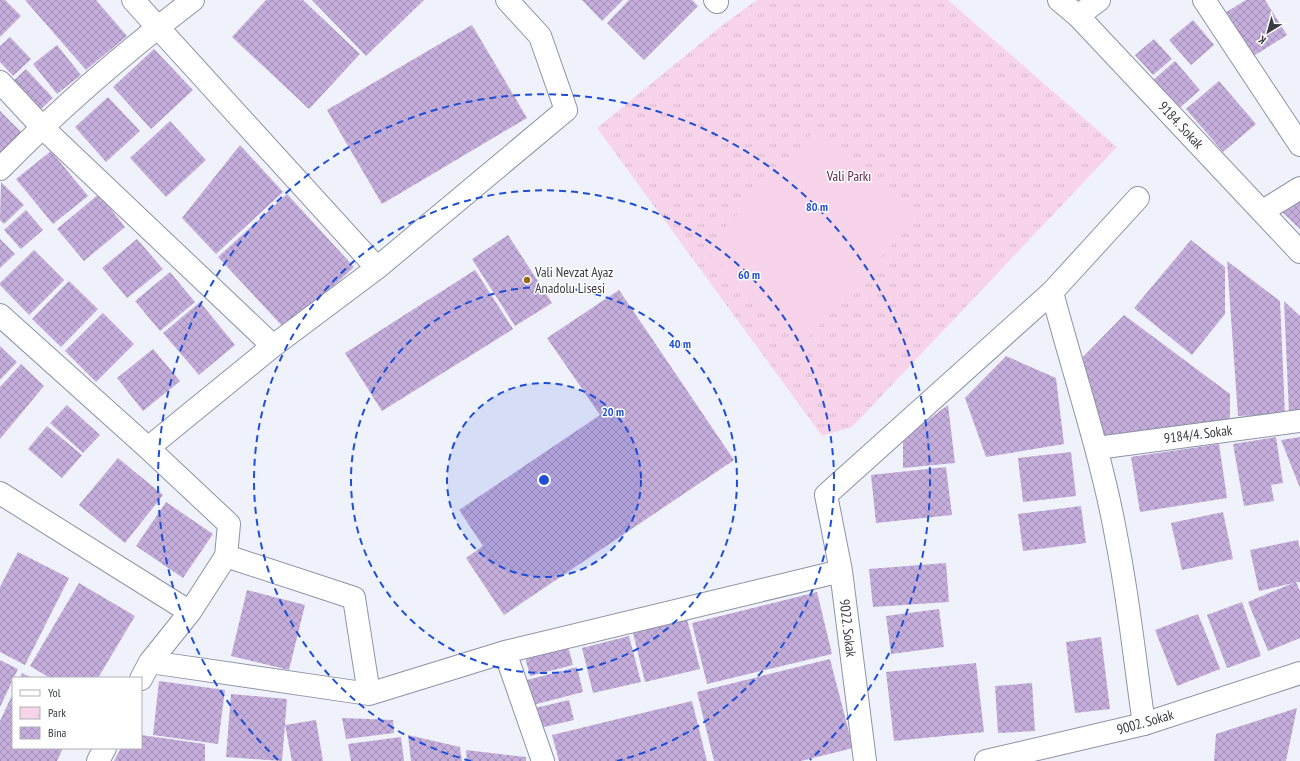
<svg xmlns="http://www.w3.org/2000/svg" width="1300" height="761" font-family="'PT Sans Narrow',sans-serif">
<defs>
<pattern id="park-tufts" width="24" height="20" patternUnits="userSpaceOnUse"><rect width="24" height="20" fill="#f8d4eb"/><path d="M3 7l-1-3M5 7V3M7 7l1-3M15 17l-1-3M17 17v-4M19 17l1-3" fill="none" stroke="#d5b7cb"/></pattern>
<pattern id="building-cross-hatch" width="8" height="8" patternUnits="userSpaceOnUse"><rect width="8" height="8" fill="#c5aedc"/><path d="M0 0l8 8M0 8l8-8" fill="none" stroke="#a18fb4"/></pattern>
</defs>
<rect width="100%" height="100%" fill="#f0f2fb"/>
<path fill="url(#park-tufts)" d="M757 0H948L1117 147 852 427 822 436 597 128 724 24Z"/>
<path fill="#f8d4eb" d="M817 128 917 217 807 339 704 250Z"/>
<path fill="url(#building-cross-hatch)" d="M0 0H5L21 16 0 37Z
M25 0H96L127 36 86 70Z
M266 0H303L360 54 309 109 232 37Z
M312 0H424L366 56Z
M582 0H623L602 21Z
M629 0H692L698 6 644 60 607 23Z
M1246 0H1265L1287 35 1247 60 1220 16Z
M1193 20 1214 45 1191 65 1169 40Z
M472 25 527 118 382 204 327 110Z
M10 37 31 59 13 76 0 62V46Z
M1154 39 1172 59 1153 75 1135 55Z
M57 45 81 75 57 94 33 64Z
M154 49 193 90 151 129 113 87Z
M1175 61 1200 90 1177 110 1152 81Z
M26 69 53 98 39 111 12 82Z
M1219 81 1256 124 1223 152 1186 109Z
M108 97 140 131 106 162 75 127Z
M0 111 25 136 0 161Z
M170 121 206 160 166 197 130 158Z
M240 145 283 192 216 254 182 218Z
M51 151 88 196 53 224 16 179Z
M1 182 24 205 4 224 0 220Z
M99 194 125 227 84 261 57 229Z
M287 194 354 267 286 330 218 257Z
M1300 200V229L1282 212Z
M26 210 43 230 21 249 4 230Z
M508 235 552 303 515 326 472 259Z
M0 239 15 254 0 268Z
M137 239 163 269 127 298 102 268Z
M1191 240 1225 267V314L1192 355 1134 308Z
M34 250 64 280 29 315 0 285V283Z
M1227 261 1280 301 1285 414 1238 416Z
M475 270 513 329 382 411 345 353Z
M170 272 195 302 160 331 135 301Z
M69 281 98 309 61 347 32 319Z
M619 290 734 460 504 615 466 558 483 546 459 510 600 415 547 338Z
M1284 301 1300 316V412L1289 413Z
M200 302 235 345 199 375 163 333Z
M103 313 134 344 96 382 65 351Z
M1124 315 1230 394V421L1101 439 1081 359Z
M0 346 17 362 0 380Z
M153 349 180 381 143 411 117 378Z
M1006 356 1056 378 1064 444 986 457 965 398Z
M21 364 44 386 0 439V387Z
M67 405 100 435 83 453 50 423Z
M948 405 955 463 903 468V439Z
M47 426 82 455 62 478 28 449Z
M1276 437 1283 483 1271 485 1274 501 1244 506 1233 444Z
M1300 437V488L1281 440Z
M1219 444 1227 498 1140 512 1131 457Z
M1071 452 1076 496 1023 502 1018 458Z
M118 458 163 495 125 543 79 505Z
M946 467 952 515 876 523 871 475Z
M166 502 213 534 183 578 136 546Z
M1081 506 1086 543 1023 551 1018 514Z
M1223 512 1233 559 1182 570 1171 523Z
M1298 540 1300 550V582H1296L1300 591V638L1268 651 1248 602 1293 583 1259 591 1250 550Z
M18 552 69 578 25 665 0 652V587Z
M946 563 949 602 873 607 869 569Z
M79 583 135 616 98 678H50L30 666Z
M247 590 305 605 289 670 231 656Z
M817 592 832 654 707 684 692 623Z
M1242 602 1261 656 1227 668 1207 615Z
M939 609 944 647 891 654 886 616Z
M1198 614 1220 669 1177 686 1155 630Z
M687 619 700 669 645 682 633 633Z
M629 636 641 682 593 693 582 648Z
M1101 637 1110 709 1075 713 1066 642Z
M568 646 573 665 530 676 525 657Z
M830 659 853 748 801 761H714L697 692Z
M0 660 18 669 0 707Z
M976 663 984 732 894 741 886 672Z
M577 667 583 692 533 705 527 680Z
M22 673 32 678H20Z
M159 681 225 690 218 744 153 735Z
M1032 683 1035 731 998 733 995 686Z
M13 693V748H63L57 761H0V721Z
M231 694 287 699 282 761 226 757Z
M569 700 574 720 540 728 535 708Z
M692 701 707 761H559L552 735Z
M1297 708 1286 761H1214L1216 734Z
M342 718 393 720 394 733 346 739Z
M316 720 323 761H292L285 725Z
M141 735 205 744V761H114L121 748H141Z
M408 735 460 747 462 761H411Z
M401 737 404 761H351L348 744Z
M466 750 526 757V761H467Z"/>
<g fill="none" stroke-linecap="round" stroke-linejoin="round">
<g stroke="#8e92a7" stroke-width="24">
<path id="minor" d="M133 0 377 268
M715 0 717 2
M1204 0 1300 145
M1078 16 1099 0
M0 82 42 127 273 346
M0 169C60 108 125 52 193 0
M1263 211 1300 188
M1052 292C1074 375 1102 456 1117 541 1129 601 1135 663 1144 724
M0 315 148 448 229 524 226 556 354 598 369 694 505 652 543 761
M148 448 273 346 377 268 566 110 540 36 507 0
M0 493 190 612
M505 652 841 571
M150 662 369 694
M141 679 150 662 190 612 226 556
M98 761 105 748
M865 761 841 571 826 495 1052 292 1138 198"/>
</g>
<g stroke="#8e92a7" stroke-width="24">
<path id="tertiary" d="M1059 0 1078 16 1300 252
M1097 448 1300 421
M986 761 1144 724 1300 673"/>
</g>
<use href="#minor" stroke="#fff" stroke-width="22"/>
<use href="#tertiary" stroke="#fff" stroke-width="22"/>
</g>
<circle cx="544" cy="480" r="97" fill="#1d4ed8" fill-opacity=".12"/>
<g fill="none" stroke="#1d4ed8" stroke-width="2" stroke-dasharray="7 5">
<circle cx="544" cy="480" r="97"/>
<circle cx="544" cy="480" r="193"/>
<path d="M471 761A290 290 0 1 1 617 761"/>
<path d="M278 760A386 386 0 1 1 810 760"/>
</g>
<circle fill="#976919" stroke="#fff" stroke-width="1.5" cx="527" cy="280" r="4"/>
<g text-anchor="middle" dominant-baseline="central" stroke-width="3" stroke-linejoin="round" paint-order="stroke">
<g font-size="14" fill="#393b43" stroke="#fff">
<text transform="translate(1181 125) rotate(47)">9184. Sokak</text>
<text transform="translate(1198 434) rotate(-7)">9184/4. Sokak</text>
<text transform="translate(848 628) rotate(83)">9022. Sokak</text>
<text transform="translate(1145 722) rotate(-16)">9002. Sokak</text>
</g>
<g font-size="14" fill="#5e254e" stroke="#fff">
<text x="849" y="176">Vali Parkı</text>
</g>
<g font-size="14" fill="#393b43" stroke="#fff" text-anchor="start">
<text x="535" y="272">Vali Nevzat Ayaz<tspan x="535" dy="16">Anadolu Lisesi</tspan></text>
</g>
</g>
<circle cx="544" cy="480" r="6" fill="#1d4ed8" stroke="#fff" stroke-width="2"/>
<g font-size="12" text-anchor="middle" font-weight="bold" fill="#1d4ed8" stroke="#fff" stroke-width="3" stroke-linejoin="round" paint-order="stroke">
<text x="817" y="211">80 m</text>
<text x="749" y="279">60 m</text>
<text x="680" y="348">40 m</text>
<text x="613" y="416">20 m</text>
</g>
<rect x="12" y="677" width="130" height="72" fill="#ffffff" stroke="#b0b1b4"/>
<rect x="20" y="690" width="20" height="6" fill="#ffffff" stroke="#b0b1b4"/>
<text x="48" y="697" font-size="12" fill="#393b43">Yol</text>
<rect x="20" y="707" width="20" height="12" fill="url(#park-tufts)" stroke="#b0b1b4"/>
<text x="48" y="717" font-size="12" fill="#393b43">Park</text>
<rect x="20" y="727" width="20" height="12" fill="url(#building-cross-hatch)" stroke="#b0b1b4"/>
<text x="48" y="737" font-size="12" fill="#393b43">Bina</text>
<g transform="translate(1268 32) rotate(217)" stroke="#ffffff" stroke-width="3" paint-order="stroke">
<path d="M0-3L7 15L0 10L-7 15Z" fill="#393b43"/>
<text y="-6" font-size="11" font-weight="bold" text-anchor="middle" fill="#393b43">K</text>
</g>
</svg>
